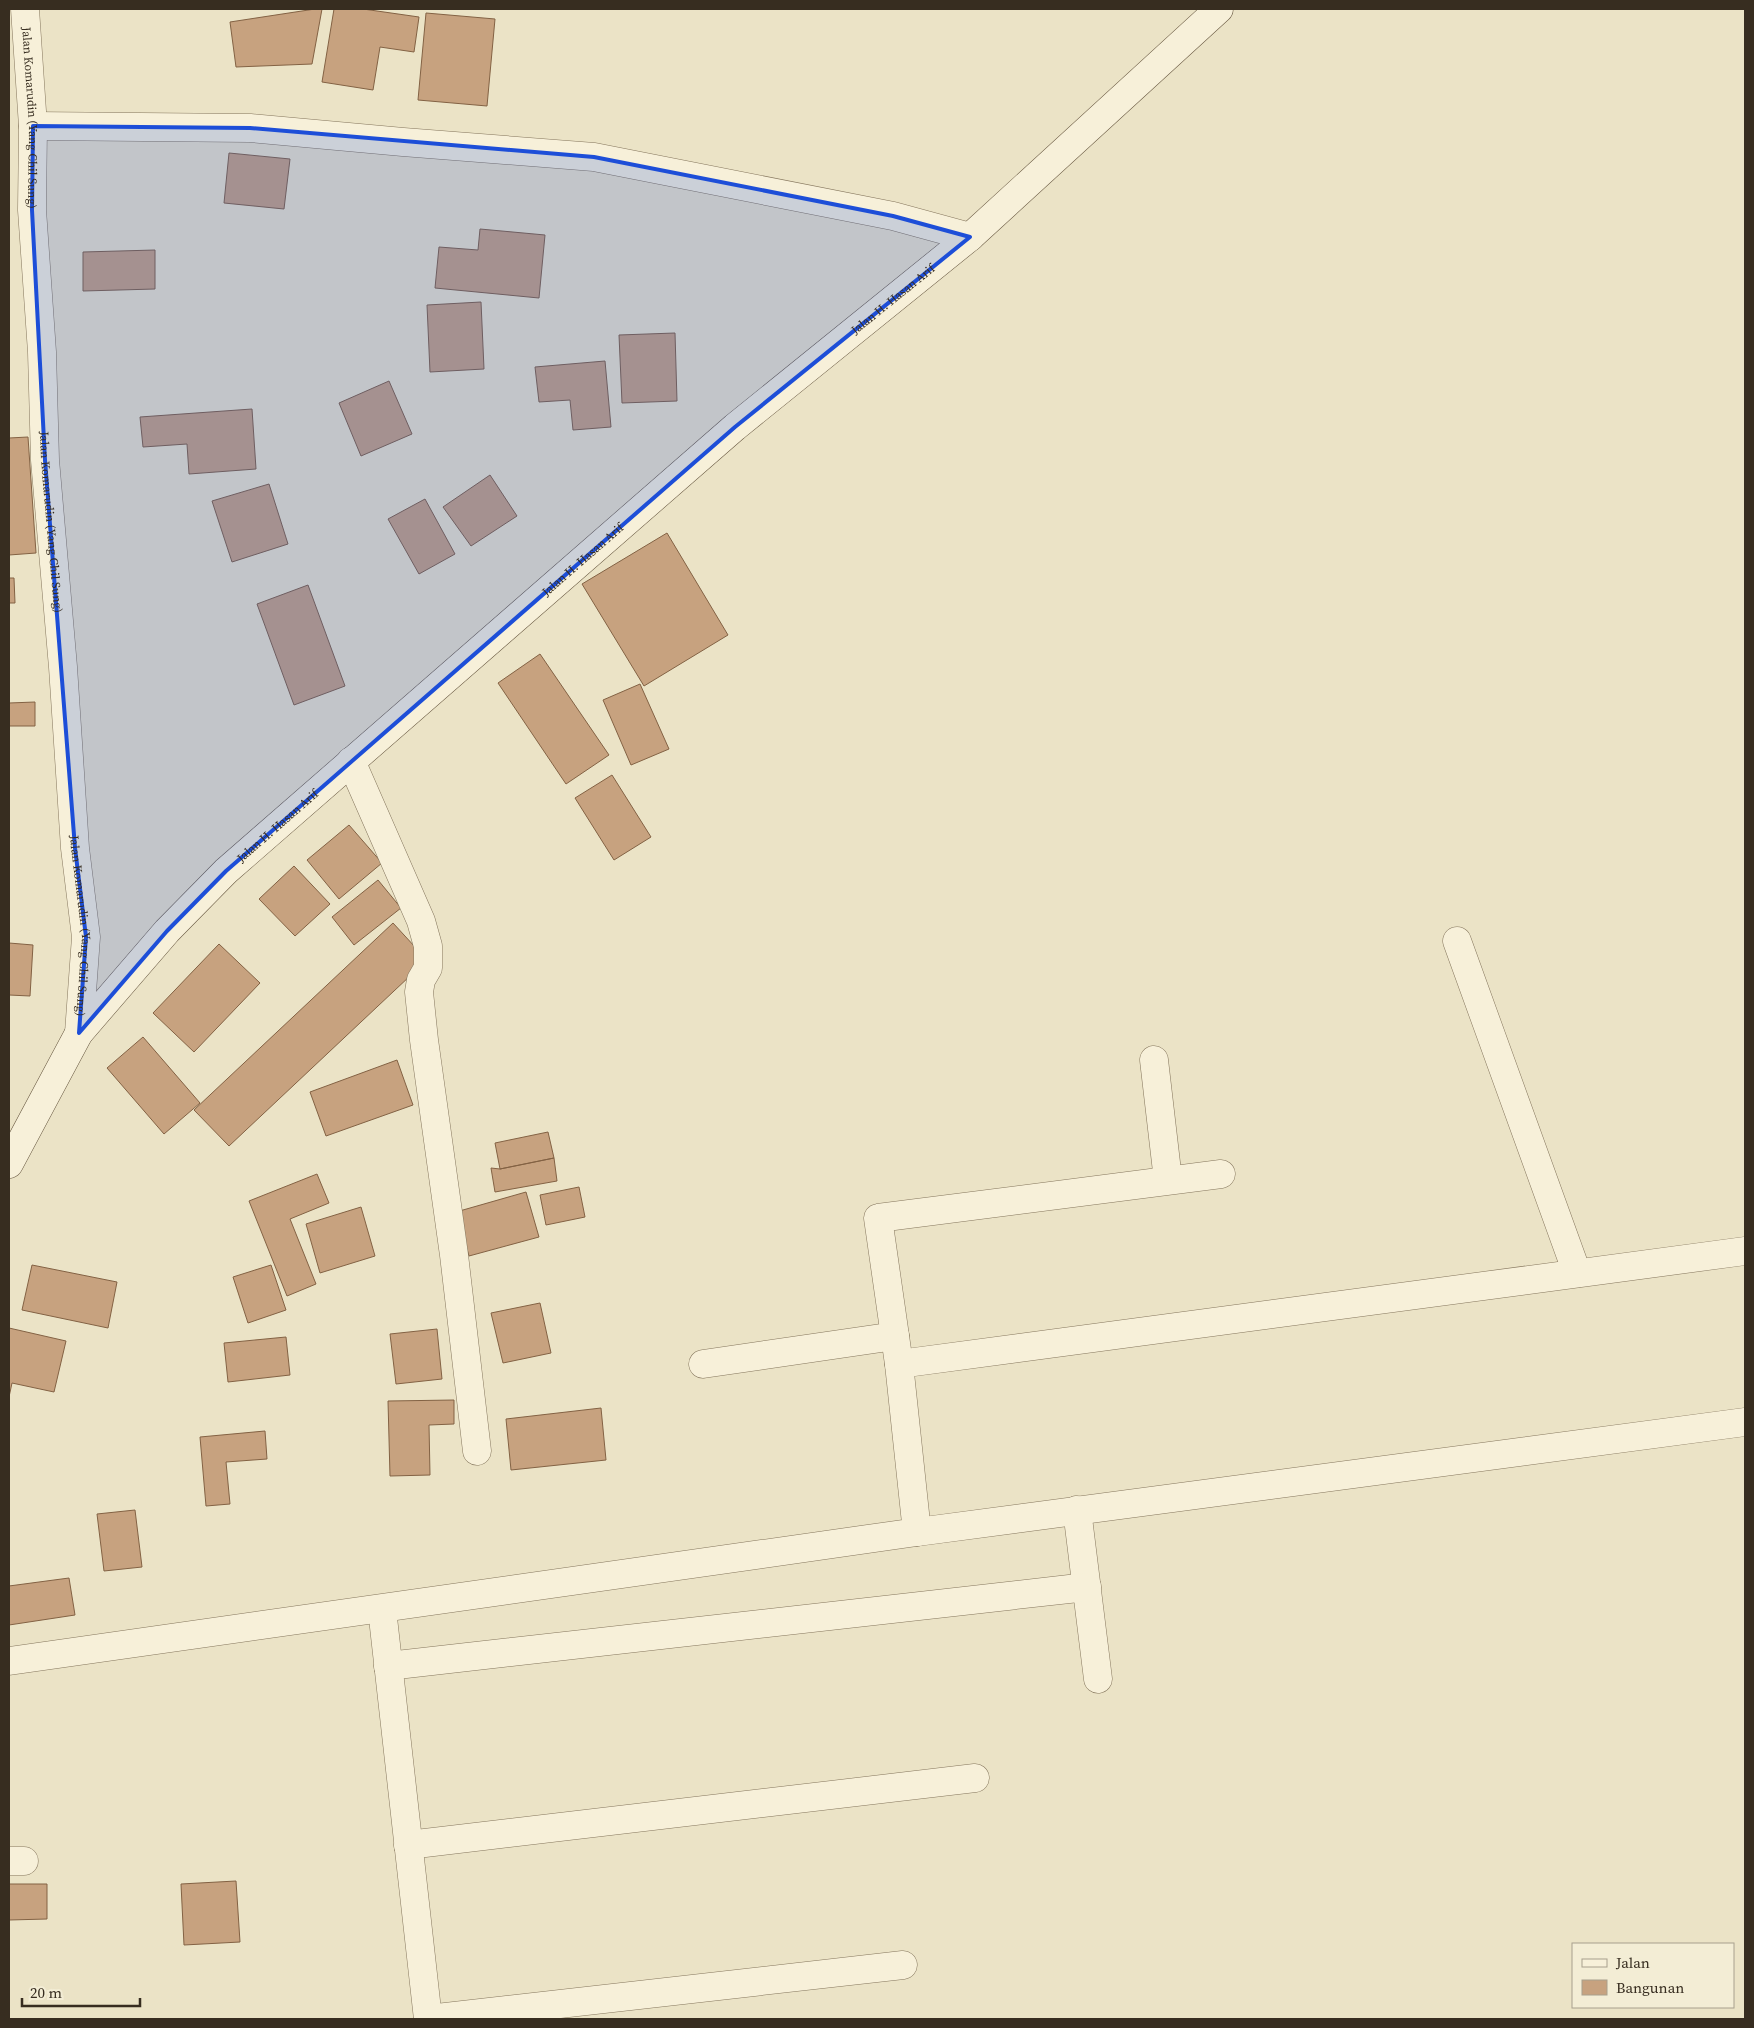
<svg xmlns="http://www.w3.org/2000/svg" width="1754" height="2028" font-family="'Source Serif 4',serif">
<rect width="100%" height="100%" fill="#ebe3c6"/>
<path fill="#c7a27f" stroke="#836244" d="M315 9H322L312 64 236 67 230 22Z
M334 9H363L419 17 414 52 380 47 373 90 322 82Z
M426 13 495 19 487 106 418 100Z
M229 153 290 159 284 209 224 203Z
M480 229 545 235 539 298 435 288 439 247 478 250Z
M155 250V289L83 291V252Z
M481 302 484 369 430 372 427 305Z
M675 333 677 401 622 403 619 335Z
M605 361 611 427 573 430 570 400 539 402 535 367Z
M389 381 412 434 361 456 339 403Z
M252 409 256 469 189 474 187 444 143 447 140 417Z
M28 437 36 553 9 555V438Z
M490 475 517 516 471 546 443 507Z
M269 484 288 544 232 562 212 501Z
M425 499 455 554 419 574 388 519Z
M667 533 728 635 644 686 582 584Z
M9 578H14L15 603H9Z
M308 585 345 686 294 705 257 604Z
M540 654 609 755 566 784 498 683Z
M640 684 669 749 631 765 603 700Z
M35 702V726H9V703Z
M612 775 651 837 614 860 575 798Z
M349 825 382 863 339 899 307 860Z
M294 866 330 904 295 936 259 899Z
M378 880 401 908 354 945 332 917Z
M393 923 427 960 229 1146 194 1110Z
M9 943 33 945 30 996 9 995Z
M219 944 260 983 194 1052 153 1013Z
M143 1037 200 1103 164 1134 107 1068Z
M397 1060 413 1105 326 1136 310 1092Z
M548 1132 554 1158 500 1169 495 1143Z
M554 1158 557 1181 495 1192 491 1168 500 1169Z
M317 1174 329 1203 290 1219 316 1284 287 1296 249 1201Z
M579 1187 585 1217 546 1225 540 1195Z
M526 1192 539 1237 469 1256 456 1212Z
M361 1207 375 1256 320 1273 306 1224Z
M32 1265 117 1282 108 1328 22 1310Z
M271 1265 286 1310 248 1323 233 1277Z
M540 1303 551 1353 503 1363 491 1313Z
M9 1328 66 1341 54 1392 12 1383 9 1397Z
M437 1329 442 1379 396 1384 390 1334Z
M286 1337 290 1375 228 1382 224 1343Z
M454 1400V1424L429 1425 430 1475 390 1476 388 1401Z
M601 1408 606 1460 511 1470 506 1419Z
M265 1431 267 1459 226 1462 230 1504 206 1506 200 1437Z
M135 1510 142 1567 104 1571 97 1514Z
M69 1578 75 1615 9 1625V1586Z
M236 1881 240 1942 184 1945 181 1884Z
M9 1884H47V1919L9 1920Z"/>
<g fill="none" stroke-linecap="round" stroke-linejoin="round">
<g stroke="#85765d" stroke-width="29">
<g id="minor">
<path id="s1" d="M25 9 33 126 32 210 42 352 45 460 63 667 75 848 86 937 79 1033"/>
<path d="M33 126 250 128 403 142 594 157 893 216 970 237"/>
<path d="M351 761 421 921 428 946V968L421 980 419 992 424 1040 454 1255 477 1451"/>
<path d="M1457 941 1577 1273"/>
<path d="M1154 1060 1168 1180"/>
<path d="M703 1364 895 1336"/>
<path d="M899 1364 878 1218 1221 1174"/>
<path d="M1077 1510 1098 1679"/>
<path d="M917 1532 1745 1422"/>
<path d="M382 1609 428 2019"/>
<path d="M9 1661 917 1532 899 1364 1745 1251"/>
<path d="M388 1666 1087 1587"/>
<path d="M408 1845 975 1778"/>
<path d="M9 1861H24"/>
<path d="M428 2019 903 1965"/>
</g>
</g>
<g stroke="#675740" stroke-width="29">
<g id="secondary">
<path id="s2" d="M9 1164 79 1033 167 931 226 871 735 427 970 237 1219 9"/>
</g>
</g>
<use href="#minor" stroke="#f7f0d9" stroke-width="28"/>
<use href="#secondary" stroke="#f7f0d9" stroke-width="28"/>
</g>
<path fill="#1d4ed8" fill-opacity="0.2" stroke="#1d4ed8" stroke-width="4" stroke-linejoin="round" d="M33 126 250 128 594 157 893 216 970 237 735 427 226 871 167 931 79 1033 86 937 75 848 45 460 32 210Z"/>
<g text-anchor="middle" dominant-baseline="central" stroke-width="4.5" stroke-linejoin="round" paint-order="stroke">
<g font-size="12" fill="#372d20" stroke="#f3edd5">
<text stroke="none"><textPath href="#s1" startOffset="109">Jalan Komarudin (Yang Chil Sung)</textPath></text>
<text stroke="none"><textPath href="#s2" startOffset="1246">Jalan H. Hasan Arif</textPath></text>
<text stroke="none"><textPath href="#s1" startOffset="514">Jalan Komarudin (Yang Chil Sung)</textPath></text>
<text stroke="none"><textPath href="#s2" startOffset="841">Jalan H. Hasan Arif</textPath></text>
<text stroke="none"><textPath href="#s2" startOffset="436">Jalan H. Hasan Arif</textPath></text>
<text stroke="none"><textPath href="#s1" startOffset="919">Jalan Komarudin (Yang Chil Sung)</textPath></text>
</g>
</g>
<rect width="1754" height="2028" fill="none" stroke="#372d20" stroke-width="20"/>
<rect x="1572" y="1943" width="162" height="65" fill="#f3edd5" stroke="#a8a08d"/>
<rect x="1582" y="1959" width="25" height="8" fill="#f7f0d9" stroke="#a8a08d"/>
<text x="1616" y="1968" font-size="15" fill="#372d20">Jalan</text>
<rect x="1582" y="1980" width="25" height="15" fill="#c7a27f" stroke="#a8a08d"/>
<text x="1616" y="1993" font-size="15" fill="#372d20">Bangunan</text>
<path d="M22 1998v8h118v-8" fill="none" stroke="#372d20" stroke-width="2.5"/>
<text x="30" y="1998" font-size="15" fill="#372d20" stroke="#f3edd5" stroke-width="4" paint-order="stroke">20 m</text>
</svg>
